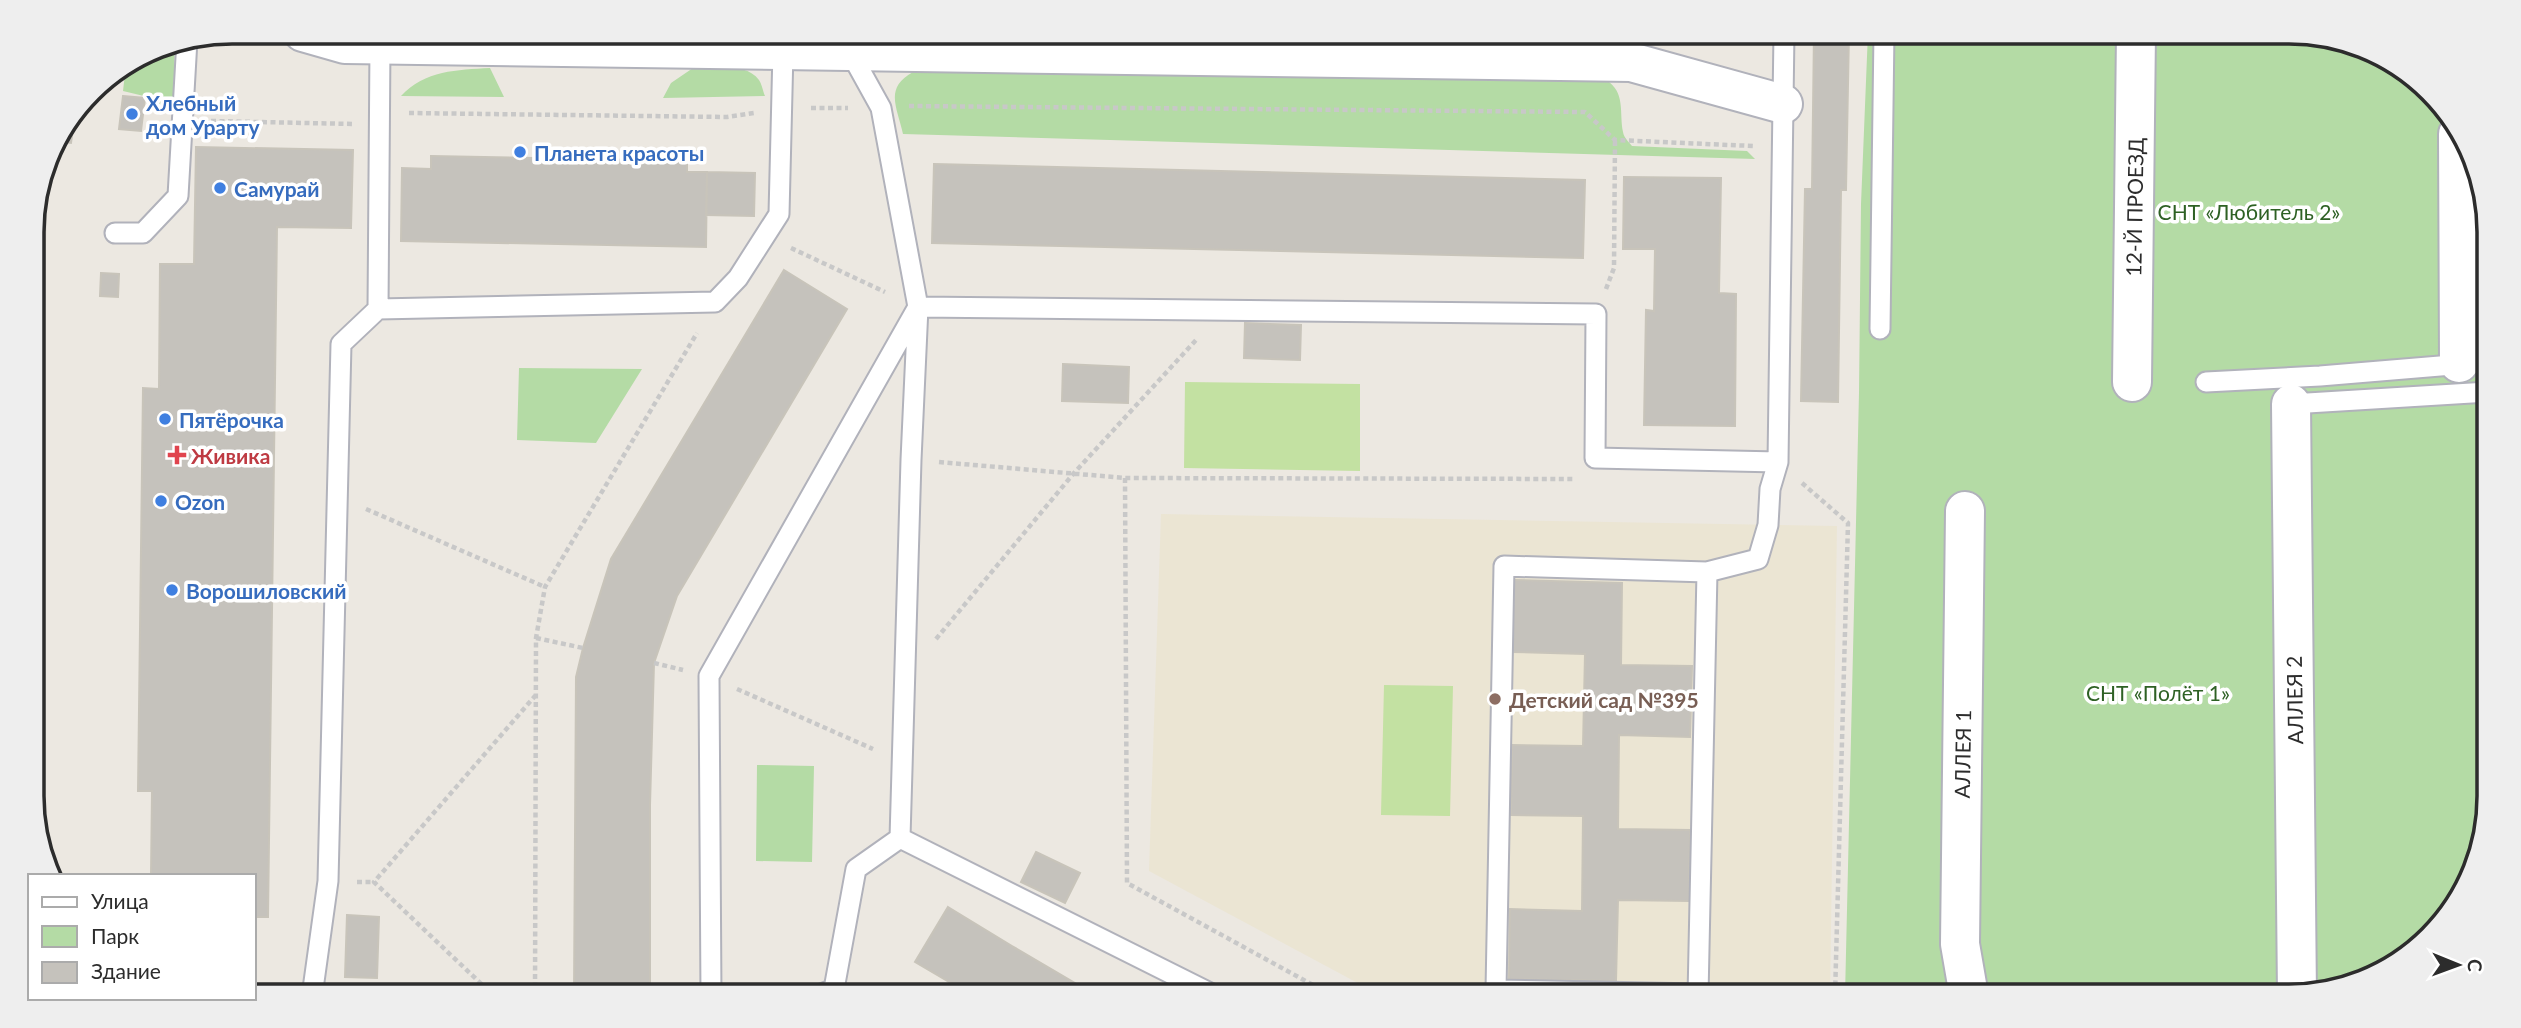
<svg xmlns="http://www.w3.org/2000/svg" width="2521" height="1028" font-family="Lato,sans-serif">
<rect width="100%" height="100%" fill="#ece8e1"/>
<path fill="#ebe5d3" d="M1161 514 1837 526 1830 996H1382L1149 871Z"/>
<path fill="#b4dba5" d="M1868 32H2289L2354 42 2448 110 2488 205 2489 796 2479 861 2411 955 2302 996H1845L1859 393 1861 204Z
M175 43 173 106 149 113 148 97 123 91 126 65 139 57 158 58 160 46Z
M490 68 504 97 401 96C425 70 457 70 490 68Z
M693 68C713 68 746 62 759 80 762 84 763 92 765 96L663 98 671 83Z
M913 72 1606 80C1626 92 1619 113 1623 132 1624 138 1629 142 1632 146L1747 151 1755 159 903 134C897 107 884 88 913 72Z
M519 368 642 369 596 443 517 440Z
M757 765 814 766 812 862 756 861Z"/>
<path fill="#c3e1a2" d="M1185 382 1360 384V471L1184 468Z
M1384 685 1453 686 1450 816 1381 815Z"/>
<path fill="#c5c2bc" stroke="#c8c4ba" stroke-width="2" d="M1814 32H1849L1846 190H1841L1838 402 1801 401 1805 189H1812Z
M157 46 156 57 141 55 156 47Z
M123 96 145 98 141 131 119 129Z
M69 121H74L71 143 54 141Z
M196 147 353 150 351 228 277 227 268 917H254V876H151L152 791H138L143 388 159 389 160 264H194Z
M431 156 687 161V172H707L706 247 401 241 402 168 431 169Z
M934 164 1585 180 1583 258 932 243Z
M707 172 755 173 754 216 706 215Z
M1624 177 1721 178 1719 293 1736 294 1735 426 1644 425 1646 310 1654 311 1655 249H1623Z
M43 178H46L43 373H33L32 218Z
M784 270 847 309 677 596 654 663 650 805V996H574L576 677 583 648 611 559Z
M101 273 119 274 118 297 100 296Z
M1245 323 1301 325 1300 360 1244 358Z
M1063 364 1129 367 1128 403 1062 401Z
M1514 580 1622 583 1621 665 1692 666 1690 737 1619 735 1618 829 1690 830 1689 901 1618 900 1616 981 1509 979 1510 909 1582 911 1583 816 1511 815 1512 745 1583 746 1585 654 1513 652Z
M1036 852 1080 873 1065 903 1021 882Z
M948 907 1012 946 1097 996H973L915 962Z
M347 915 379 917 377 978 345 977Z"/>
<g fill="none" stroke-linecap="round" stroke-linejoin="round">
<g stroke="#b1b2bb" stroke-width="23">
<path id="service" d="M1476 60 1480 32
M115 233H143L178 196 187 40
M378 309 380 45
M1880 329 1884 32
M2206 382 2320 376 2488 362
M2291 404 2488 392
M900 838 1216 996
M1698 994 1496 990 1504 566 1707 572
M312 996 328 881 341 344 378 309 715 302 738 278 779 214 783 51
M711 996 709 676 918 307 1596 314 1595 458 1778 462 1784 32
M817 996 834 989 856 869 900 838 911 460 918 307 881 108 850 52 846 32
M1698 996 1707 572 1758 559 1768 525 1770 489 1778 462"/>
</g>
<g stroke="#b1b2bb" stroke-width="42">
<path id="minor" d="M303 32 345 44 1631 62 1783 104
M2458 134 2459 363
M2132 382 2136 32
M2291 404 2297 996
M1965 511 1960 944 1969 996"/>
</g>
<path stroke="#c8c8c8" stroke-width="4.5" stroke-dasharray="5 3.5" stroke-linecap="butt" d="M909 106 1585 112 1615 140 1753 146
M811 108H848
M409 113 727 117 754 113
M211 121 353 124
M791 248 885 292
M1606 289 1614 268 1615 140
M939 462 1125 478 1574 479
M1125 478 1127 883 1333 996
M1802 483 1848 523 1835 996
M366 509 545 587
M536 638 583 648
M936 639 1074 473 1197 339
M654 663 683 670
M737 689 873 749
M357 882H374
M494 996 374 882 535 696
M535 996 536 638 545 587 697 333"/>
<use href="#service" stroke="#fff" stroke-width="19"/>
<use href="#minor" stroke="#fff" stroke-width="38"/>
</g>
<g fill="#3f7fe0" stroke="#fff" stroke-width="2.5">
<circle cx="132" cy="114" r="7"/>
<circle cx="520" cy="152" r="7"/>
<circle cx="220" cy="188" r="7"/>
<circle cx="165" cy="419" r="7"/>
<circle cx="161" cy="501" r="7"/>
<circle cx="172" cy="590" r="7"/>
</g>
<path fill="#e0444e" stroke="#fff" stroke-width="2.5" d="M173.5 444.5h7v7h7v7h-7v7h-7v-7h-7v-7h7z"/>
<circle fill="#8d6e63" stroke="#fff" stroke-width="2.5" cx="1495" cy="699" r="7"/>
<g text-anchor="middle" dominant-baseline="central" stroke-width="7" stroke-linejoin="round" paint-order="stroke">
<g font-size="21" font-weight="bold" fill="#366cbe" stroke="#fff" text-anchor="start">
<text x="146" y="102">Хлебный<tspan x="146" dy="24">дом Урарту</tspan></text>
<text x="534" y="152">Планета красоты</text>
<text x="234" y="188">Самурай</text>
<text x="179" y="419">Пятёрочка</text>
<text x="175" y="501">Ozon</text>
<text x="186" y="590">Ворошиловский</text>
</g>
<g font-size="21" fill="#2c2c2c" stroke="#fff">
<text transform="translate(2134 207) rotate(-89)">12-Й ПРОЕЗД</text>
<text transform="translate(2294 700) rotate(-91)">АЛЛЕЯ 2</text>
<text transform="translate(1962 754) rotate(-89)">АЛЛЕЯ 1</text>
</g>
<g font-size="21" fill="#2e6124" stroke="#fff">
<text x="2249" y="211">СНТ «Любитель 2»</text>
<text x="2158" y="692">СНТ «Полёт 1»</text>
</g>
<g font-size="21" font-weight="bold" fill="#be3a42" stroke="#fff" text-anchor="start">
<text x="191" y="455">Живика</text>
</g>
<g font-size="21" font-weight="bold" fill="#785e54" stroke="#fff" text-anchor="start">
<text x="1509" y="699">Детский сад №395</text>
</g>
</g>
<path d="M0 0H2521V1028H0ZM232 44H2289A188 188 0 0 1 2477 232V796A188 188 0 0 1 2289 984H232A188 188 0 0 1 44 796V232A188 188 0 0 1 232 44Z" fill="#eee" fill-rule="evenodd"/>
<path fill="none" stroke="#2c2c2c" stroke-width="3.5" d="M232 44H2289A188 188 0 0 1 2477 232V796A188 188 0 0 1 2289 984H232A188 188 0 0 1 44 796V232A188 188 0 0 1 232 44Z"/>
<rect x="28" y="874" width="228" height="126" fill="#ffffff" stroke="#ababab" stroke-width="2"/>
<rect x="42" y="897" width="35" height="10" fill="#ffffff" stroke="#ababab" stroke-width="2"/>
<text x="91" y="909" font-size="21" fill="#2c2c2c">Улица</text>
<rect x="42" y="926" width="35" height="21" fill="#b4dba5" stroke="#ababab" stroke-width="2"/>
<text x="91" y="944" font-size="21" fill="#2c2c2c">Парк</text>
<rect x="42" y="962" width="35" height="21" fill="#c5c2bc" stroke="#ababab" stroke-width="2"/>
<text x="91" y="979" font-size="21" fill="#2c2c2c">Здание</text>
<g transform="translate(2458 965) rotate(91)" stroke="#ffffff" stroke-width="5" paint-order="stroke">
<path d="M0-5L12 26L0 18L-12 26Z" fill="#2c2c2c"/>
<text y="-10" font-size="19" font-weight="bold" text-anchor="middle" fill="#2c2c2c">С</text>
</g>
</svg>
